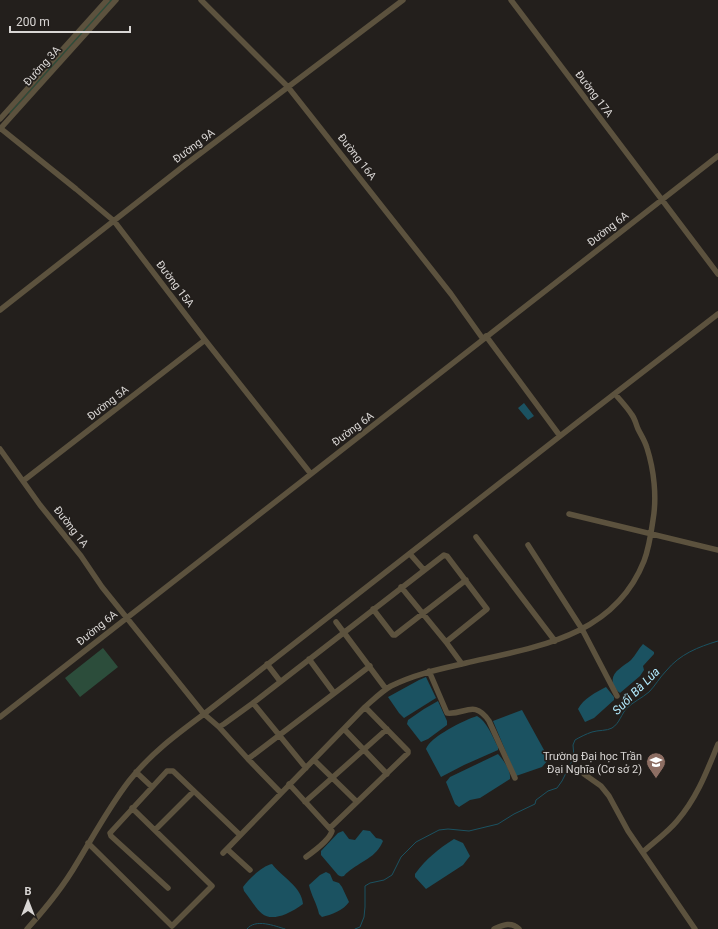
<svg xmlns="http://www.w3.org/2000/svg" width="718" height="929" font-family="Roboto,sans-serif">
<rect width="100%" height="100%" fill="#231f1c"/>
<path fill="#2c4d3b" d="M110 0H113L10 114 9 113Z
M103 648 118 667 80 697 65 678Z"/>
<path fill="#1b5261" d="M524 403 534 416 528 420 518 408Z
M643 644 654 652V654L643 666 644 670 640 676 620 693C617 691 616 689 614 686 608 673 623 667 631 660 636 655 638 649 643 644Z
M426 677 436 698 404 718 399 713 388 697 419 680Z
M606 687 614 697V700L594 718 585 722 578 709C583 699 596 692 606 687Z
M438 701 447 721V725L428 739 421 742 407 724 408 720 424 709Z
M522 710 549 759 542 767 516 776 493 721Z
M477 716C487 721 493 738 498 747V750L464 765 441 777 426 749C430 737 464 720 477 716Z
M498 754C504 761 511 770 510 779L480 798 470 800 459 807 455 804 446 782 450 777Z
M363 830 370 831 376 838 381 839 383 841C376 858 361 861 348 872 346 873 345 875 344 876 341 877 340 876 338 875L321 855V851L338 833 343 831 349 839 355 840Z
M454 839 463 843 470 856 463 865 426 889 415 877V874C427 858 437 850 454 839Z
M272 864C281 876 302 887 303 904 298 908 292 911 286 914 261 924 258 908 244 891L243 887C249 879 262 866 272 864Z
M326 872 330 874 333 881 339 883 342 887 349 902C344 910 331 915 322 917L319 914C317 904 311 895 309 885L320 875Z"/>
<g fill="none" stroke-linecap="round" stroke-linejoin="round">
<path stroke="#1b5261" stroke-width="1" d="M247 929C255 918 275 926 285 929
M355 929 360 927 364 917 365 907V886L370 883 384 880 392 875 401 857 416 842 439 830 448 829 469 831 498 824 514 814 535 804 536 800 548 791 557 788 562 781 574 757 573 745 575 740C580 737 586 734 592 732 598 730 607 731 612 728 620 723 621 714 627 708 633 702 642 698 649 692 655 686 660 677 666 671 680 654 698 647 718 641"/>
<path stroke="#5c523e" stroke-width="5.5" d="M201 0 288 87 451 294 483 339
M511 0 718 274
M0 119 107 0
M0 128 76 189 114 221 205 340 311 474
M0 129 116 0
M0 310 185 165 403 0
M486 336 560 436
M0 449 40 505 81 556 102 587 204 714 219 727 224 724 253 703 444 555 447 556 487 609 446 642
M23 481 205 340
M569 514 718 550
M476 537 555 641
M528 545 582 629 617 696
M410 554 424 570
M401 587 446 642 462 664
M373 609 393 635H395L466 580
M336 622 386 689
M309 659 334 693
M267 664 280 681
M429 671 447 713C465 715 474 699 489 721L515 778
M253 703 306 768
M0 717 718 156
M219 727 248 759
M344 729 387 774
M314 760 357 802
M136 772 152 787
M584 774 601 786 609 796 628 831 695 929
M289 784 332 831C330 839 313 852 306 857
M281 793 248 759 370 666
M305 802 387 729
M330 828 408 753V751L365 707
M155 830 194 791
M88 843 172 926 212 886 132 808
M227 849 250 870
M643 852C654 842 668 832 677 821 697 798 707 771 718 744
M223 853 365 707C373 700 382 691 391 686 415 674 440 669 466 663 536 647 614 637 644 561 649 548 651 534 653 520 657 497 654 470 647 448 645 441 641 435 638 429 636 424 635 419 632 415 627 407 621 401 615 394
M168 888 111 836 110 833 167 771H173L240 835
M27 929C46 908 63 887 77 863 94 835 109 807 129 781 150 754 177 734 204 714L578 422 718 314
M494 929C503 925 511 921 519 929"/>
</g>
<defs>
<g id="school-pin" transform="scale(1)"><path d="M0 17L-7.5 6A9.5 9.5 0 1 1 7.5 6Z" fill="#8d6e63" stroke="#231f1c"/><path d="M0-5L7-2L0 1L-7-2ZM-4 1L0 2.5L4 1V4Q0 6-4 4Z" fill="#fff"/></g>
</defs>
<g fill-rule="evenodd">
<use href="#school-pin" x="656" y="762"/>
</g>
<g text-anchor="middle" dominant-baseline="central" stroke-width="3.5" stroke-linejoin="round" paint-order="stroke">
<g font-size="11" fill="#d9d6d4" stroke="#231f1c">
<text transform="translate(42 66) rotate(-48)">Đường 3A</text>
<text transform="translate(594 94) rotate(53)">Đường 17A</text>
<text transform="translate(194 146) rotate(-37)">Đường 9A</text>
<text transform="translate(357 157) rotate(52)">Đường 16A</text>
<text transform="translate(608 229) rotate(-38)">Đường 6A</text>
<text transform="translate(175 284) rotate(53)">Đường 15A</text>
<text transform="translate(108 403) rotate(-38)">Đường 5A</text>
<text transform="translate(353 429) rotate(-37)">Đường 6A</text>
<text transform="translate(71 527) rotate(52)">Đường 1A</text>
<text transform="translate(97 628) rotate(-39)">Đường 6A</text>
</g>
<g font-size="11" fill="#d9d6d4" stroke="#231f1c" text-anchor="end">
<text x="642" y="756">Trường Đại học Trần<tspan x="642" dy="13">Đại Nghĩa (Cơ sở 2)</tspan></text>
</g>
<g font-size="12" font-style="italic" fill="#b2ecff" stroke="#231f1c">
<text transform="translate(636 691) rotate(-45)">Suối Bà Lúa</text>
</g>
</g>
<g transform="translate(28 901)" stroke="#231f1c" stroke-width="3" paint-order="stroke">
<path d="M0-3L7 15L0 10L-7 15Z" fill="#d9d6d4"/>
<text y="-6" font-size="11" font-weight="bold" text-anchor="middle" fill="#d9d6d4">B</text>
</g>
<path d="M10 26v6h120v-6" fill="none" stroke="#d9d6d4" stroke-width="2"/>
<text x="16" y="26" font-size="12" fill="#d9d6d4" stroke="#231f1c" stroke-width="3" paint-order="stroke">200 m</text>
</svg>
